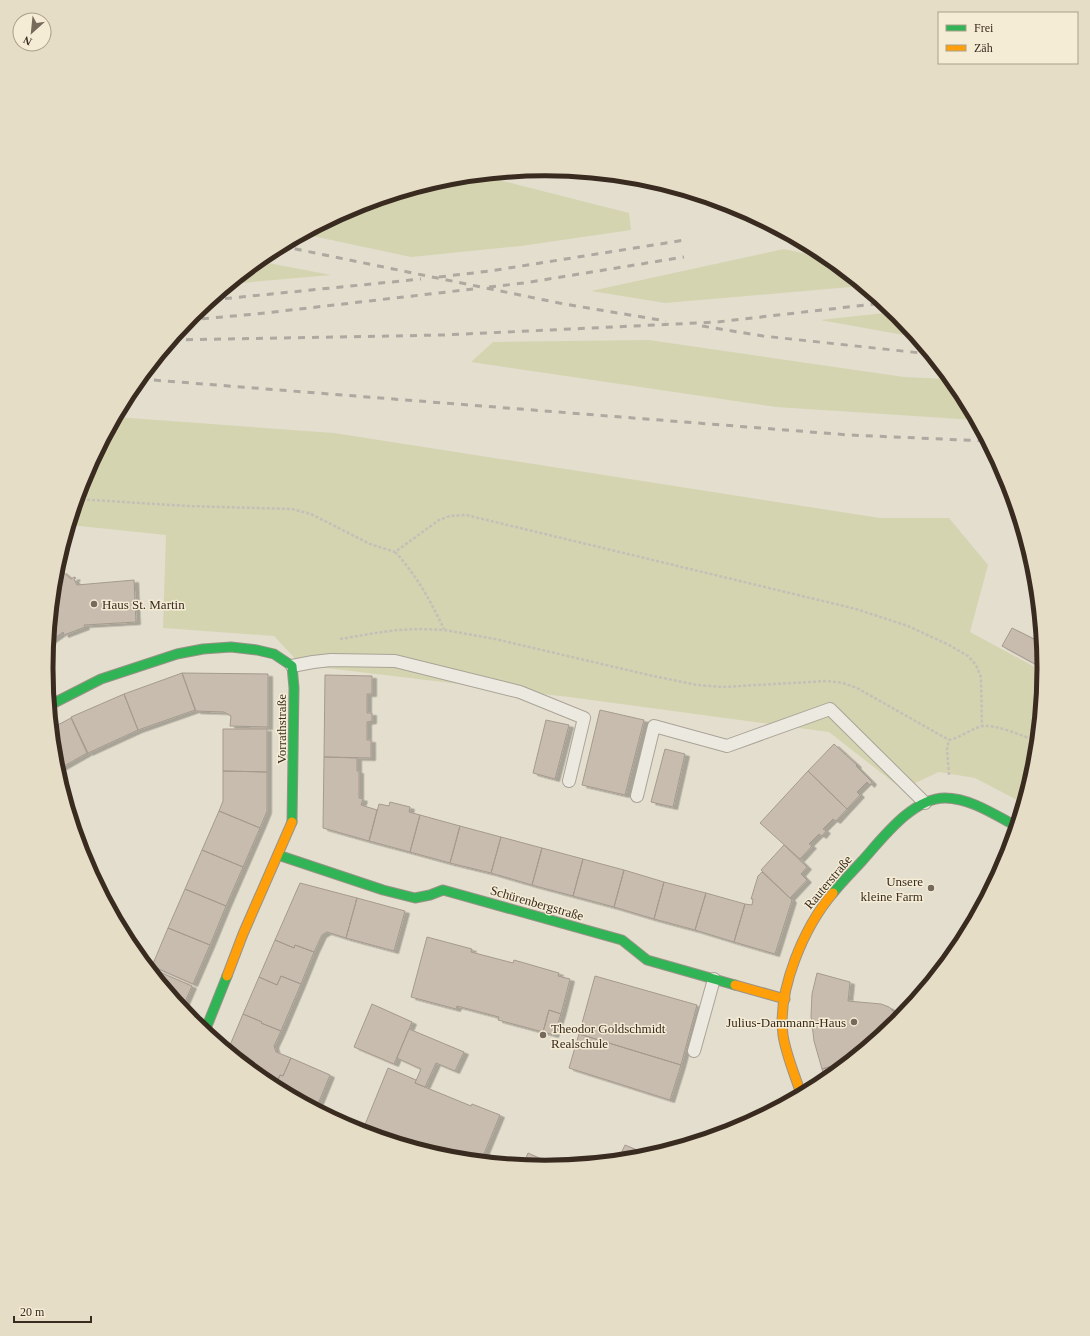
<svg xmlns="http://www.w3.org/2000/svg" width="1090" height="1336" font-family="'Times New Roman',serif">
<defs>
<filter id="shadow"><feDropShadow dx="4.5" dy="2.5" stdDeviation="0" flood-color="#0004"/></filter>
</defs>
<rect width="100%" height="100%" fill="#e4dece"/>
<path fill="#d4d4b1" d="M479 175 629 213 631 230 521 246 411 257 303 234 323 224 331 226 368 203 448 179Z
M784 249 829 259 862 286 665 303 591 291Z
M258 261 331 275 230 284Z
M894 312 915 337 820 320Z
M649 340 904 377 950 379 960 391 975 420 776 407 471 362 493 342Z
M116 417 334 433 880 518H949L988 565 970 632 1044 672 1034 766 1023 803 975 778 939 772 902 789 829 732 569 697 301 665 274 636 163 628 166 535 70 525 84 477Z"/>
<path fill="#c8bcaf" stroke="#a59a8d" filter="url(#shadow)" d="M62 571 71 579 74 577 76 578 74 579 77 585 134 580 136 622 84 625 85 627 64 635 63 632 49 642 55 578Z
M1012 628 1042 643 1044 669 1002 646Z
M182 673 195 710 138 730 124 694Z
M182 673 268 674V727L230 726 231 716 224 712 196 711Z
M325 675 372 676V694H367V713H372V721L367 722V740H371V758L324 757Z
M124 694 138 730 88 753 71 717Z
M600 710 644 720 625 795 582 785Z
M71 718 87 753 57 770 52 728Z
M546 720 569 725 555 779 533 773Z
M223 729H267V772L223 771Z
M834 744 857 765 856 766 872 782 870 785 867 782 857 792 860 795 847 809 808 771Z
M665 749 685 754 673 807 651 802Z
M324 757 357 758V771H359V798L363 799 361 805 377 810 369 841 323 828Z
M223 771 267 772V811L260 828 219 811 223 801Z
M808 771 847 809 836 821 833 819 823 829 826 831 822 836 819 834 809 844 812 846 800 859 760 823Z
M390 802 410 807 409 812 420 815 410 852 369 841 379 804 389 806Z
M219 811 260 828 243 867 202 850Z
M420 815 460 826 450 863 410 852Z
M460 826 501 837 491 873 450 863Z
M501 837 542 848 532 885 491 873Z
M784 845 807 867 801 874 807 880 790 898 761 870Z
M542 848 583 859 573 896 532 885Z
M202 850 243 867 226 906 185 889Z
M583 859 624 870 614 907 573 896Z
M624 870 664 882 654 919 614 907Z
M762 872 792 900 775 954 734 942 745 904 752 905 753 899H751L758 876Z
M664 882 706 893 695 930 654 919Z
M300 883 357 898 346 938 327 932 322 935 314 952 295 945 294 948 275 940Z
M185 889 226 906 210 945 168 928Z
M706 893 745 904 734 942 695 930Z
M357 898 405 911 394 951 346 938Z
M168 928 210 945 193 984 152 966Z
M427 937 472 949 471 952 513 963 514 960 559 973 558 976 570 979 561 1014 549 1010 543 1032 498 1020 499 1017 457 1006 456 1009 411 997Z
M275 940 294 948 295 945 314 952 301 984 281 976 277 985 259 977Z
M155 970 192 986 182 1009 153 973Z
M817 973 850 982 848 1001 881 1004 889 1007 895 1013 896 1020 895 1023 849 1061 822 1069 814 1041 811 1016 812 994Z
M281 976 301 984 281 1031 261 1023 262 1022 243 1014 259 977 277 985Z
M595 976 697 1005 681 1065 579 1034Z
M372 1004 412 1022 394 1064 354 1047Z
M549 1010 561 1014 554 1035 543 1032Z
M243 1014 262 1022 261 1023 281 1031 274 1046 276 1052 291 1058 283 1076 280 1075 275 1087 268 1083 228 1050Z
M409 1029 464 1052 455 1071 436 1063 425 1087 415 1083 421 1069 397 1058Z
M579 1034 681 1065 670 1100 569 1068Z
M291 1058 330 1075 316 1109 275 1087 280 1075 283 1076Z
M849 1061 825 1080 822 1069Z
M388 1068 416 1080 415 1083 471 1106 472 1104 500 1115 481 1161 447 1157 362 1132Z
M625 1145 649 1155 642 1157 618 1160Z
M528 1153 557 1166 545 1167 523 1165Z"/>
<g fill="none" stroke-linecap="round" stroke-linejoin="round">
<g stroke="#aaa397" stroke-width="14">
<path id="lane" d="M292 666 313 662 331 660 395 661 520 692 584 718 569 781
M637 796 654 726 727 746 830 709 925 803
M694 1051 714 979"/>
</g>
<g stroke="#999287" stroke-width="11">
<path id="fast" d="M50 705 101 679 177 654 203 649 231 647 257 650 274 654 292 666 294 688 292 822
M278 855 383 890 415 898 430 895 443 890 622 940 647 960 735 985
M833 893C842 882 852 872 862 861 882 839 912 798 945 798 970 798 995 815 1016 826
M205 1031 227 976"/>
</g>
<g stroke="#999287" stroke-width="11">
<path id="slow" d="M227 976 243 934 292 822
M735 985 785 999
M801 1094C795 1075 786 1055 783 1035 777 990 804 927 833 893"/>
</g>
<path stroke="#c5bfb7" stroke-width="2.5" stroke-dasharray="3 2" stroke-linecap="butt" d="M77 499 187 506 292 509 311 514 370 544 395 552 439 520 450 516 466 515 856 609 908 626 949 645 968 656 976 665 981 677 982 726
M395 552C416 574 431 602 444 629
M340 639 375 633 397 630 421 629 445 630 495 639 653 676 697 685 723 687 827 681 843 683 857 688 949 740
M949 775 947 749 949 740C960 738 974 727 983 726 999 725 1022 736 1037 741"/>
<use href="#lane" stroke="#ece9e0" stroke-width="12"/>
<use href="#fast" stroke="#30b455" stroke-width="9"/>
<use href="#slow" stroke="#ff9f0a" stroke-width="9"/>
<path stroke="#ada8a0" stroke-width="3" stroke-dasharray="7 7" stroke-linecap="butt" d="M281 246 564 304 666 321
M439 277 490 271 685 240
M489 287 524 283 684 257
M211 300 421 279
M188 320 256 314 473 289
M702 326 763 336 930 354
M172 340 444 335 717 322 883 303
M140 379 849 435 987 441"/>
</g>
<g fill="#756a5c" stroke="#f5ecd5" stroke-width="1.5">
<circle cx="94" cy="604" r="4"/>
<circle cx="931" cy="888" r="4"/>
<circle cx="854" cy="1022" r="4"/>
<circle cx="543" cy="1035" r="4"/>
</g>
<g text-anchor="middle" dominant-baseline="central" stroke-width="3" stroke-linejoin="round" paint-order="stroke">
<g font-size="13" fill="#392b1f" stroke="#f5ecd5" text-anchor="start">
<text x="102" y="604">Haus St. Martin</text>
<text x="923" y="881" text-anchor="end">Unsere<tspan x="923" dy="15">kleine Farm</tspan></text>
<text x="846" y="1022" text-anchor="end">Julius-Dammann-Haus</text>
<text x="551" y="1028">Theodor Goldschmidt<tspan x="551" dy="15">Realschule</tspan></text>
</g>
<g font-size="13" fill="#392b1f" stroke="#f5ecd5">
<text transform="translate(281 729) rotate(-90)">Vorrathstraße</text>
<text transform="translate(828 882) rotate(-50)">Rauterstraße</text>
<text transform="translate(537 903) rotate(16)">Schürenbergstraße</text>
</g>
</g>
<path d="M0 0H1090V1336H0ZM53 668a492 492 0 1 1 984 0a492 492 0 1 1-984 0Z" fill="#e6ddc6" fill-rule="evenodd"/>
<path fill="none" stroke="#392b1f" stroke-width="5" d="M53 668a492 492 0 1 1 984 0a492 492 0 1 1-984 0Z"/>
<rect x="938" y="12" width="140" height="52" fill="#f5ecd5" stroke="#aa9f8c"/>
<rect x="946" y="25" width="20" height="6" fill="#30b455" stroke="#aa9f8c"/>
<text x="974" y="32" font-size="12" fill="#392b1f">Frei</text>
<rect x="946" y="45" width="20" height="6" fill="#ff9f0a" stroke="#aa9f8c"/>
<text x="974" y="52" font-size="12" fill="#392b1f">Zäh</text>
<g transform="translate(32 32) rotate(207)"><circle r="19" fill="#f5ecd5" stroke="#aa9f8c"/>
<path d="M0-3L7 15L0 10L-7 15Z" fill="#756a5c"/>
<text y="-6" font-size="11" font-weight="bold" text-anchor="middle" fill="#392b1f">N</text>
</g>
<path d="M14 1316v6h77v-6" fill="none" stroke="#392b1f" stroke-width="2"/>
<text x="20" y="1316" font-size="12" fill="#392b1f" stroke="#f5ecd5" stroke-width="3" paint-order="stroke">20 m</text>
</svg>
